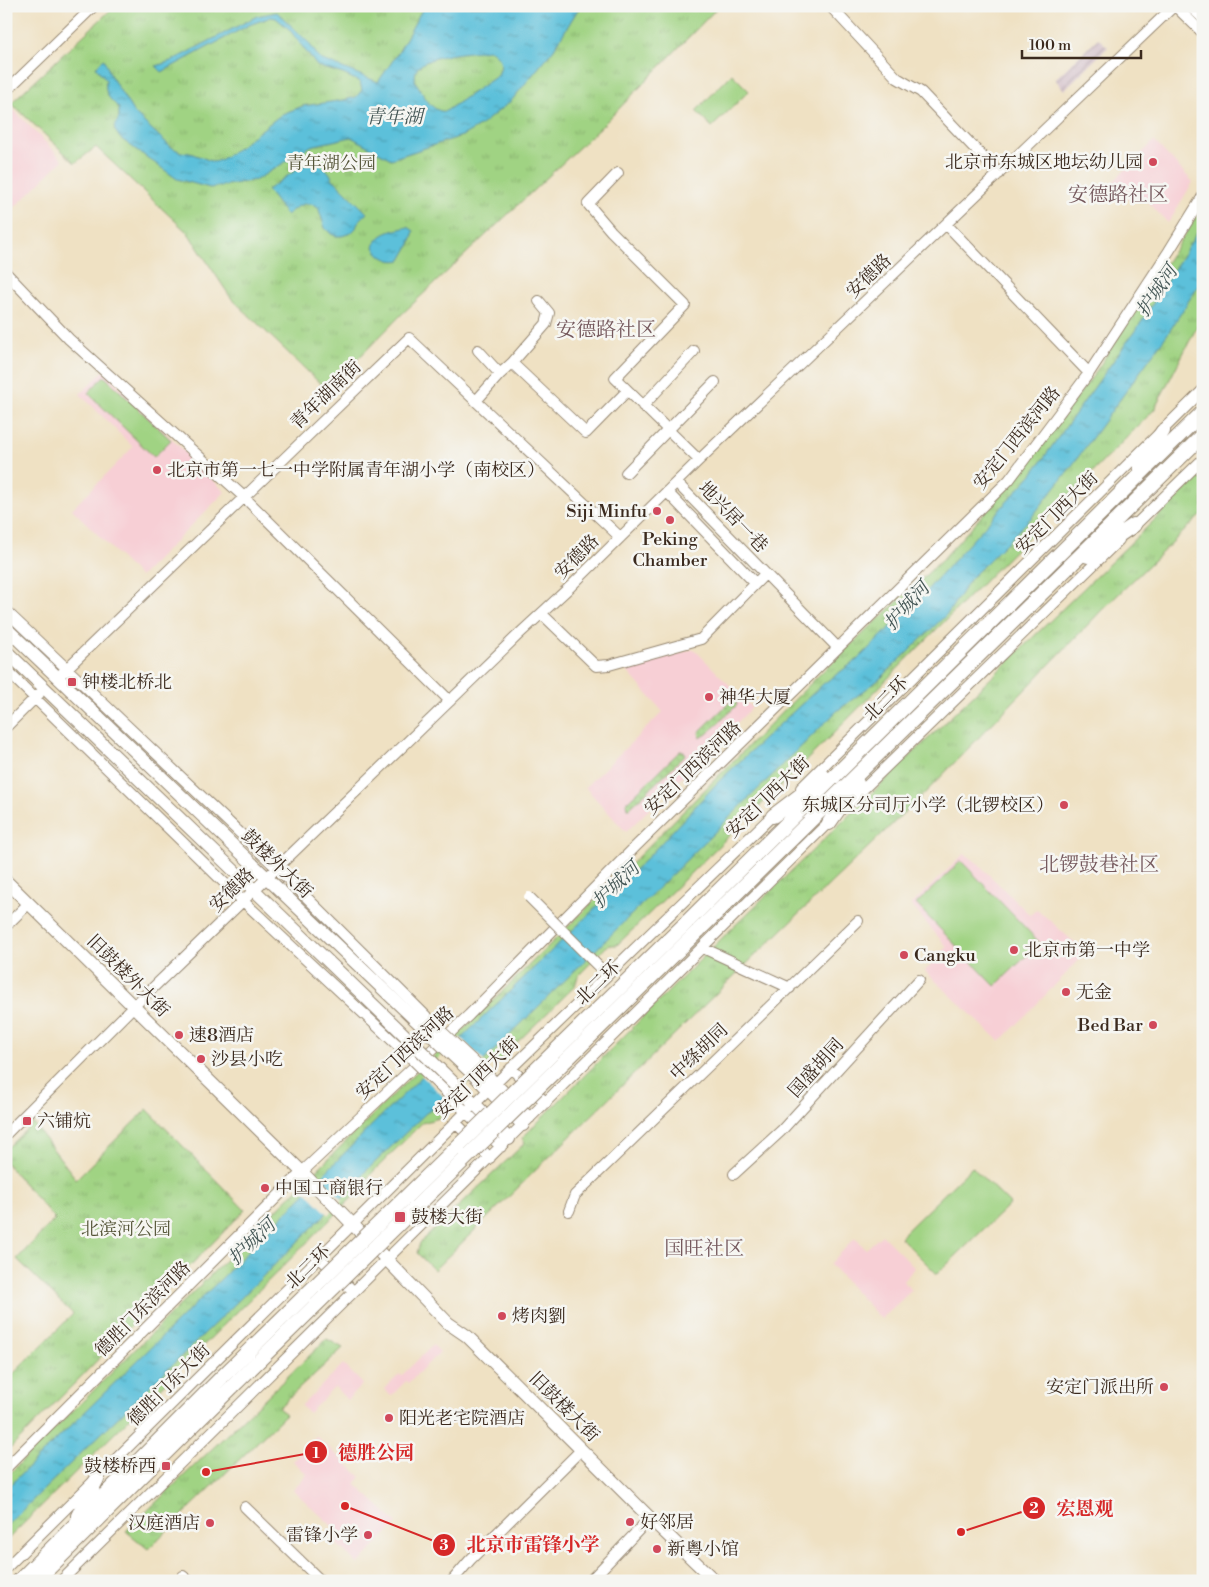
<svg xmlns="http://www.w3.org/2000/svg" width="1209" height="1587" font-family="'Libre Bodoni','Noto Serif SC',serif">
<defs>
<pattern id="industrial-furrows" width="10" height="10" patternUnits="userSpaceOnUse" patternTransform="scale(1.25)"><rect width="10" height="10" fill="#d2bdc8"/><path d="M-1 1l2-2M0 10L10 0M9 11l2-2" fill="none" stroke="#ac9aa2"/></pattern>
<pattern id="grass-tufts" width="24" height="20" patternUnits="userSpaceOnUse" patternTransform="scale(1.25)"><rect width="24" height="20" fill="#a0d383"/><path d="M3 7l-1-3M5 7V3M7 7l1-3M15 17l-1-3M17 17v-4M19 17l1-3" fill="none" stroke="#8bb571"/></pattern>
<pattern id="garden-dots" width="8" height="8" patternUnits="userSpaceOnUse" patternTransform="scale(1.25)"><rect width="8" height="8" fill="#a0d383"/><path d="M2 2h.1M6 6h.1" fill="none" stroke="#8bb571" stroke-width="1.8" stroke-linecap="round"/></pattern>
<pattern id="water-ripples" width="26" height="14" patternUnits="userSpaceOnUse" patternTransform="scale(1.25)"><rect width="26" height="14" fill="#5cc0da"/><path d="M2 4q2-2 4 0t4 0M15 11q2-2 4 0t4 0" fill="none" stroke="#4d9cb0"/></pattern>
</defs>
<rect width="100%" height="100%" fill="#f6f6f2"/>
<filter id="ink" filterUnits="userSpaceOnUse"><feTurbulence type="fractalNoise" baseFrequency=".02" numOctaves="2"/><feDisplacementMap in="SourceGraphic" scale="10" xChannelSelector="R" yChannelSelector="G"/><feConvolveMatrix kernelMatrix="1 2 1 2 8 2 1 2 1" color-interpolation-filters="sRGB"/></filter>
<filter id="wash" filterUnits="userSpaceOnUse"><feTurbulence type="fractalNoise" baseFrequency=".0096" numOctaves="4" result="noise"/><feDisplacementMap in="SourceGraphic" scale="20" xChannelSelector="R" yChannelSelector="G"/><feGaussianBlur stdDeviation="1.12" result="paint"/><feColorMatrix in="noise" values="0 0 0 0 0 0 0 0 0 0 0 0 0 0 0 0 0 1.4 0 .05"/><feComposite in="paint" operator="in"/></filter>
<g filter="url(#wash)">
<rect width="100%" height="100%" fill="#efe1c3"/>
<path fill="#f7cfd5" d="M8 104 63 160 6 216V106Z
M1154 141 1193 182 1168 223 1146 200 1125 199 1111 184Z
M104 371 225 492 140 577 72 509 133 447 80 394Z
M694 649 752 708 626 832 585 787 663 712 627 671 632 667Z
M964 854 974 860 1030 915 1037 909 1086 953 1000 1042 925 971 947 947 911 905Z
M882 1235 915 1268 903 1281 912 1290 881 1319 830 1264 855 1238 866 1249Z
M433 1345 440 1352 408 1383 406 1381 391 1396 384 1389 400 1374 401 1376Z
M343 1364 363 1384 347 1400 335 1387 309 1413 301 1406Z
M316 1436 361 1477 355 1484 397 1523 358 1564 327 1535 333 1527 293 1490 307 1474 293 1461Z"/>
<path fill="url(#industrial-furrows)" d="M1098 38 1108 47 1064 90 1055 79Z"/>
<path fill="url(#grass-tufts)" stroke="#6e7e50" d="M115 6H719L604 124 403 313 327 390 231 298 188 233 96 147 75 163 11 103Z
M1203 206V315L1154 410 821 746 617 945H608L578 976 575 986 499 1060 488 1063 440 1111 439 1118 422 1123 368 1177 364 1186 6 1541V1477L411 1077 466 1027 583 912 820 674 942 560 1026 466 1095 373Z
M1203 473V513L1102 610 929 789 736 974 434 1270 417 1253 420 1243 525 1143 522 1138 721 939Z
M147 1109 245 1210 6 1453V1381L73 1314 17 1259 55 1219 6 1163V1149L33 1123 76 1179Z
M327 1339 343 1348 278 1408 286 1414 148 1549 126 1531Z"/>
<path fill="url(#garden-dots)" stroke="#6e7e50" d="M731 701H735L737 705 707 734 700 738 699 732Z
M680 751H684L685 755 630 808H627L626 803Z"/>
<path fill="#a0d383" stroke="#6e7e50" d="M732 74 749 91 712 127 696 111Z
M104 376 171 440 154 457 88 393Z
M961 861 1040 943 995 986 916 904Z
M972 1167 1010 1204 937 1274 900 1237Z"/>
<path fill="url(#water-ripples)" stroke="#4c757c" fill-rule="evenodd" d="M424 6H580L554 49 511 101 481 125 462 136 391 159 351 137 311 146 256 180 210 188 177 179 120 138 114 129 119 117V108C109 98 104 95 106 80L96 67 104 59 111 76 134 113 171 147 181 152 190 153 214 162 222 159 238 148 282 114 303 106 344 100 356 97 362 90 360 82 343 74 317 66 289 29 276 18 271 17 249 25 162 72 156 66 171 61 257 16 277 12 308 42 320 59 378 82 398 53ZM490 50C501 57 504 65 497 76L446 111C431 114 422 91 415 81 415 77 415 72 417 69 427 54 473 52 490 50Z
M315 163C323 166 329 170 332 178L367 213 358 222 356 228 351 233 342 236H336L331 234 325 228 318 207C304 199 297 207 286 215L267 190 302 166Z
M1203 223V278L1169 332 1071 467 1031 518 971 578 948 613 881 678 837 711 439 1105 426 1113 364 1173 358 1182 238 1301 6 1526V1489L224 1276 372 1125 648 857 719 781 823 684 857 660 918 600 1032 474 1142 321Z
M408 227 414 231 410 244 401 260C390 263 379 257 374 247 379 231 394 231 408 227Z"/>
<path fill="#efe1c3" d="M460 1037 485 1062 447 1100 421 1075Z
M320 1176 343 1200 329 1215 305 1191Z"/>
</g>
<g filter="url(#ink)">
<g fill="none" stroke-linecap="round" stroke-linejoin="round">
<g stroke="#958670" stroke-width="12">
<path id="minor" d="M830 6 897 78 921 92 999 174
M1175 6 1203 33
M6 91 94 6
M618 173 588 204 611 231 685 305 615 378 699 460
M946 224 1089 373
M6 273 69 339 244 497 450 701
M539 301 549 313 546 324 512 363 586 433 627 391
M478 350 500 374 512 363
M476 401 500 374
M643 406 694 351
M626 473 715 382
M677 483 838 648
M668 493 755 583
M1130 530 1203 459
M6 611 277 868 436 1026
M542 614 596 666 609 665 701 639 765 574
M6 670 243 901 408 1055
M58 677 409 338 620 537
M6 727 39 694
M801 788 1203 390
M846 806 1119 540
M6 926 29 903
M703 948 790 988
M511 1068 546 1103
M486 1073 530 1118
M457 1103 501 1147
M455 1122 490 1158
M6 1134 133 1007 518 635 571 586 699 460 1174 6
M734 1174 781 1131 919 980
M569 1211 575 1195 858 921
M319 1257 353 1291
M6 1468 302 1172 469 1015 636 846 1009 480 1089 373 1169 251 1203 196
M245 1507 321 1581
M6 1568 466 1112 776 812
M183 1576 189 1581
M61 1581 832 819
M452 1581 470 1560 581 1450
M590 1581 650 1518"/>
</g>
<g stroke="#958670" stroke-width="14">
<path id="major" d="M1191 6 1203 17
M6 628 429 1033
M6 651 416 1046
M6 881 302 1172 448 1323 467 1336 650 1518 715 1581
M479 1080 523 1125
M465 1094 509 1139"/>
</g>
<g stroke="#958670" stroke-width="16">
<path id="highway" d="M1140 466 1163 431
M1088 556 1134 525
M773 816 824 777
M829 823 857 783
M687 922 1203 412
M698 931 1203 435
M78 1516 97 1479
M19 1581 222 1377
M36 1581 233 1386"/>
</g>
<use href="#minor" stroke="#fff" stroke-width="10"/>
<use href="#major" stroke="#fff" stroke-width="12"/>
<use href="#highway" stroke="#fff" stroke-width="14"/>
<g stroke="#958670" stroke-width="12" stroke-linecap="butt">
<path id="minor-bridge" d="M529 897 599 967
M436 1026 486 1073
M408 1055 457 1103"/>
</g>
<g stroke="#958670" stroke-width="14" stroke-linecap="butt">
<path id="major-bridge" d="M429 1033 479 1080
M416 1046 465 1094"/>
</g>
<g stroke="#958670" stroke-width="16" stroke-linecap="butt">
<path id="highway-bridge" d="M222 1377 687 922
M233 1386 698 931"/>
</g>
<use href="#minor-bridge" stroke="#fff" stroke-width="10"/>
<use href="#major-bridge" stroke="#fff" stroke-width="12"/>
<use href="#highway-bridge" stroke="#fff" stroke-width="14"/>
</g>
</g>
<g fill="#d1495b" stroke="#f6f6f2" stroke-width="2">
<circle cx="1153" cy="162" r="5"/>
<circle cx="157" cy="470" r="5"/>
<circle cx="657" cy="511" r="5"/>
<circle cx="670" cy="520" r="5"/>
<rect x="67" y="677" width="10" height="10" rx="2.5"/>
<circle cx="709" cy="697" r="5"/>
<circle cx="1064" cy="805" r="5"/>
<circle cx="1014" cy="950" r="5"/>
<circle cx="904" cy="955" r="5"/>
<circle cx="1066" cy="992" r="5"/>
<circle cx="1153" cy="1025" r="5"/>
<circle cx="179" cy="1035" r="5"/>
<circle cx="201" cy="1059" r="5"/>
<rect x="22" y="1116" width="10" height="10" rx="2.5"/>
<circle cx="265" cy="1188" r="5"/>
<rect x="394" y="1211" width="12" height="12" rx="2.5"/>
<circle cx="502" cy="1316" r="5"/>
<circle cx="1164" cy="1387" r="5"/>
<circle cx="389" cy="1418" r="5"/>
<rect x="161" y="1461" width="10" height="10" rx="2.5"/>
<circle cx="630" cy="1522" r="5"/>
<circle cx="210" cy="1523" r="5"/>
<circle cx="368" cy="1535" r="5"/>
<circle cx="657" cy="1549" r="5"/>
</g>
<g text-anchor="middle" dominant-baseline="central" stroke-width="5" stroke-linejoin="round" paint-order="stroke">
<g font-size="18" fill="#3b2a1e" stroke="#f6f6f2" text-anchor="start">
<text x="1143" y="162" text-anchor="end">北京市东城区地坛幼儿园</text>
<text x="167" y="470">北京市第一七一中学附属青年湖小学（南校区）</text>
<text x="647" y="511" text-anchor="end">Siji Minfu</text>
<text x="670" y="539" text-anchor="middle">Peking<tspan x="670" dy="21">Chamber</tspan></text>
<text x="82" y="682">钟楼北桥北</text>
<text x="719" y="697">神华大厦</text>
<text x="1054" y="805" text-anchor="end">东城区分司厅小学（北锣校区）</text>
<text x="1024" y="950">北京市第一中学</text>
<text x="914" y="955">Cangku</text>
<text x="1076" y="992">无金</text>
<text x="1143" y="1025" text-anchor="end">Bed Bar</text>
<text x="189" y="1035">速8酒店</text>
<text x="211" y="1059">沙县小吃</text>
<text x="37" y="1121">六铺炕</text>
<text x="275" y="1188">中国工商银行</text>
<text x="411" y="1217">鼓楼大街</text>
<text x="512" y="1316">烤肉劉</text>
<text x="1154" y="1387" text-anchor="end">安定门派出所</text>
<text x="399" y="1418">阳光老宅院酒店</text>
<text x="156" y="1466" text-anchor="end">鼓楼桥西</text>
<text x="640" y="1522">好邻居</text>
<text x="200" y="1523" text-anchor="end">汉庭酒店</text>
<text x="358" y="1535" text-anchor="end">雷锋小学</text>
<text x="667" y="1549">新粤小馆</text>
</g>
<g font-size="18" fill="#545437" stroke="#f6f6f2">
<text x="331" y="163">青年湖公园</text>
<text x="126" y="1229">北滨河公园</text>
</g>
<g font-size="18" fill="#3b2a1e" stroke="#f6f6f2">
<text transform="translate(869 276) rotate(-44)">安德路</text>
<text transform="translate(326 395) rotate(-44)">青年湖南街</text>
<text transform="translate(1017 438) rotate(-51)">安定门西滨河路</text>
<text transform="translate(1057 513) rotate(-45)">安定门西大街</text>
<text transform="translate(733 517) rotate(46)">地兴居一巷</text>
<text transform="translate(577 557) rotate(-45)">安德路</text>
<text transform="translate(886 699) rotate(-45)">北二环</text>
<text transform="translate(693 768) rotate(-44)">安定门西滨河路</text>
<text transform="translate(768 797) rotate(-44)">安定门西大街</text>
<text transform="translate(277 864) rotate(44)">鼓楼外大街</text>
<text transform="translate(232 890) rotate(-44)">安德路</text>
<text transform="translate(128 976) rotate(45)">旧鼓楼外大街</text>
<text transform="translate(598 983) rotate(-44)">北二环</text>
<text transform="translate(699 1052) rotate(-44)">中绦胡同</text>
<text transform="translate(405 1053) rotate(-43)">安定门西滨河路</text>
<text transform="translate(816 1068) rotate(-48)">国盛胡同</text>
<text transform="translate(477 1078) rotate(-44)">安定门西大街</text>
<text transform="translate(308 1267) rotate(-44)">北二环</text>
<text transform="translate(143 1309) rotate(-45)">德胜门东滨河路</text>
<text transform="translate(169 1385) rotate(-45)">德胜门东大街</text>
<text transform="translate(564 1407) rotate(45)">旧鼓楼大街</text>
</g>
<g font-size="19" font-style="italic" fill="#455756" stroke="#f6f6f2">
<text x="394" y="117">青年湖</text>
<text transform="translate(1157 291) rotate(-56)">护城河</text>
<text transform="translate(907 606) rotate(-48)">护城河</text>
<text transform="translate(616 885) rotate(-44)">护城河</text>
<text transform="translate(252 1242) rotate(-44)">护城河</text>
</g>
<g font-size="20" fill="#75595d" stroke="#f6f6f2">
<text x="1118" y="195">安德路社区</text>
<text x="606" y="330">安德路社区</text>
<text x="1099" y="865">北锣鼓巷社区</text>
<text x="704" y="1249">国旺社区</text>
</g>
</g>
<path fill="none" stroke="#d62828" stroke-width="2" d="M206 1472L316 1452M961 1532L1034 1508M345 1506L444 1545"/>
<g fill="#d62828" stroke="#f6f6f2" stroke-width="2">
<circle cx="206" cy="1472" r="5"/>
<circle cx="961" cy="1532" r="5"/>
<circle cx="345" cy="1506" r="5"/>
<circle cx="316" cy="1452" r="12"/>
<circle cx="1034" cy="1508" r="12"/>
<circle cx="444" cy="1545" r="12"/>
</g>
<g font-size="15" text-anchor="middle" font-weight="bold" fill="#fff">
<text x="316" y="1458">1</text>
<text x="1034" y="1513">2</text>
<text x="444" y="1550">3</text>
</g>
<g font-size="19" text-anchor="middle" font-weight="bold" fill="#d62828" stroke="#f6f6f2" stroke-width="5" stroke-linejoin="round" paint-order="stroke">
<text x="376" y="1459">德胜公园</text>
<text x="1085" y="1515">宏恩观</text>
<text x="533" y="1551">北京市雷锋小学</text>
</g>
<rect width="1209" height="1587" fill="none" stroke="#f6f6f2" stroke-width="25"/>
<path d="M1022 50v8h119v-8" fill="none" stroke="#3b2a1e" stroke-width="2.5"/>
<text x="1029" y="50" font-size="15" fill="#3b2a1e" stroke="#f6f6f2" stroke-width="4" paint-order="stroke">100 m</text>
</svg>
